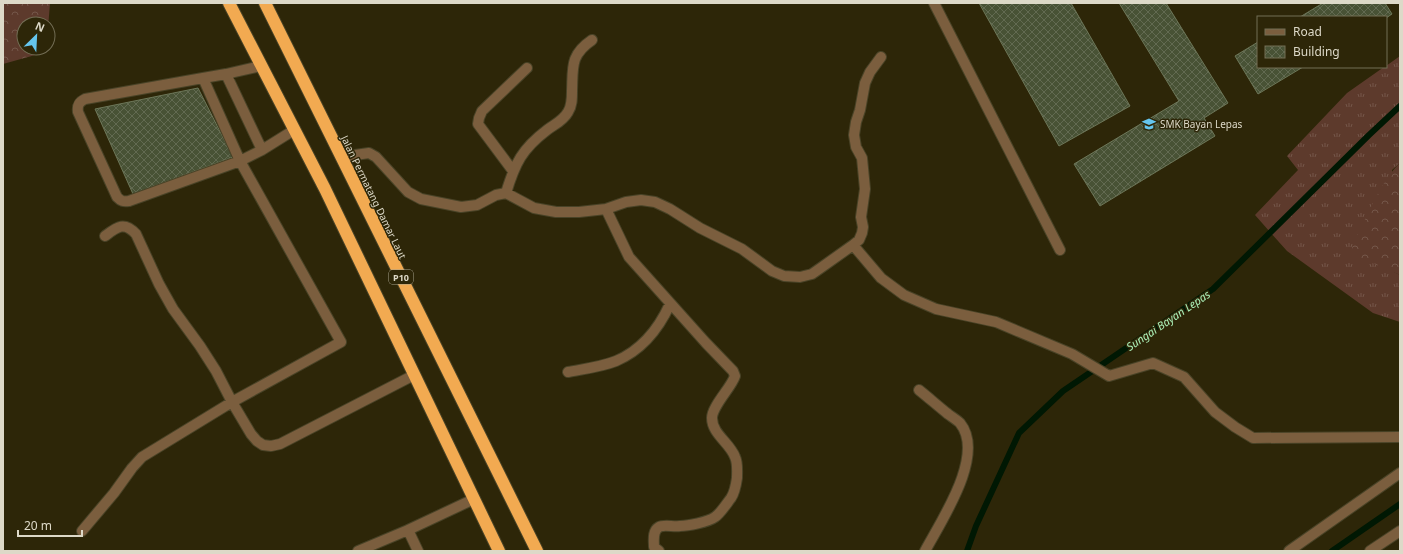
<svg xmlns="http://www.w3.org/2000/svg" width="1403" height="554" font-family="'Noto Sans',sans-serif">
<defs>
<pattern id="grass-tufts" width="24" height="20" patternUnits="userSpaceOnUse"><rect width="24" height="20" fill="#5d3a2c"/><path d="M3 7l-1-3M5 7V3M7 7l1-3M15 17l-1-3M17 17v-4M19 17l1-3" fill="none" stroke="#745649"/></pattern>
<pattern id="forest-crowns" width="20" height="18" patternUnits="userSpaceOnUse"><rect width="20" height="18" fill="#5d3a2c"/><path d="M2 6a3 3 0 1 1 6 0M12 15a3 3 0 1 1 6 0" fill="none" stroke="#745649"/></pattern>
<pattern id="building-cross-hatch" width="8" height="8" patternUnits="userSpaceOnUse"><rect width="8" height="8" fill="#485235"/><path d="M0 0l8 8M0 8l8-8" fill="none" stroke="#626a51"/></pattern>
</defs>
<rect width="100%" height="100%" fill="#2d2608"/>
<path fill="url(#grass-tufts)" d="M1400 56V163L1392 170 1394 272 1400 275V322L1373 313 1287 251 1255 215 1298 170 1287 156 1347 93 1384 67H1386V66Z"/>
<path fill="url(#forest-crowns)" d="M3 3H50L48 28V24H24V48H46V52L3 64Z
M1400 163V275L1356 256 1352 247C1364 223 1381 180 1400 163Z"/>
<g fill="none" stroke-linecap="round" stroke-linejoin="round">
<path stroke="#001803" stroke-width="6" d="M967 551 976 526 1019 433 1063 391 1213 289 1369 135 1400 106
M1332 551 1400 504"/>
</g>
<path fill="url(#building-cross-hatch)" stroke="#6c7658" d="M979 3H1071L1130 106 1059 146Z
M1119 3H1166L1228 103 1204 118 1215 136 1100 206 1074 164 1179 101Z
M1323 3H1385L1392 14 1386 18 1300 17Z
M1258 42V67H1303L1258 94 1235 56Z
M198 88 233 157 133 194 95 109Z"/>
<g fill="none" stroke-linecap="round" stroke-linejoin="round">
<g stroke="#494327" stroke-width="12">
<path id="minor" d="M934 3 1060 250
M226 74 262 150
M203 78 85 99C79 102 77 105 78 112L117 197C121 201 123 202 129 201L240 161 262 150 294 130
M341 157 369 153 376 157 408 192 421 199 461 207 477 205 496 195 506 193 534 208 556 212H579L606 209 626 202 641 200 655 202 670 209 700 228 742 249 772 271 784 276 800 277 812 274 822 267 853 245 859 240 862 233 863 227 861 217 865 189 862 158 856 147 854 135 856 122 860 110 865 83 870 72 881 57
M513 171 478 124 479 118 482 111 527 68
M506 193C515 163 522 149 547 130 555 124 563 121 568 112 572 106 572 99 572 91 573 67 570 55 592 40
M606 209 629 257 706 343 733 371 735 376C731 388 712 406 712 418 712 434 730 443 735 457 738 463 737 472 737 478 736 485 735 492 731 498 727 503 720 514 715 517 708 522 688 526 680 526 673 527 664 524 659 527 652 531 654 541 654 547L659 551
M105 236C117 227 124 221 136 234L159 284 173 309 200 346 216 371 232 402 251 434 257 441 263 445 271 446 280 444 414 375
M853 245 881 278 904 295 936 309 996 322 1072 354 1109 376 1153 363 1184 377 1215 412 1235 427 1253 438 1400 437
M568 372C583 369 601 367 616 361 642 350 659 328 670 304
M919 390C929 398 938 406 948 414 952 417 957 420 960 423 986 455 941 521 925 551
M408 530 418 551
M82 531 114 493 132 468 142 457 232 402 341 342 240 161 203 78 226 74 261 66
M358 551 408 530 474 499
M1289 551 1400 473
M1370 551 1400 531"/>
</g>
<g stroke="#494327" stroke-width="14">
<path id="highway" d="M229 3 325 189 499 551
M265 3 537 551"/>
</g>
<use href="#minor" stroke="#7b5e3e" stroke-width="10"/>
<use href="#highway" stroke="#f2aa51" stroke-width="12"/>
</g>
<defs>
<g id="school-bare" transform="scale(1.08)"><path d="M0-5L7-2L0 1L-7-2ZM-4 1L0 2.5L4 1V4Q0 6-4 4Z" fill="#65c5ee" stroke="#2d2608" stroke-width="2.5" paint-order="stroke"/></g>
</defs>
<g fill-rule="evenodd">
<use href="#school-bare" x="1149" y="124"/>
</g>
<g text-anchor="middle" dominant-baseline="central" stroke-width="3" stroke-linejoin="round" paint-order="stroke">
<rect fill="#2d2608" stroke="#a8a38e" stroke-width="1" x="389" y="270" width="24" height="14" rx="3"/>
<g font-size="9" font-weight="bold" fill="#ddd9c8">
<text x="401" y="277">P10</text>
</g>
<g font-size="10" fill="#ddd9c8" stroke="#2d2608" text-anchor="start">
<text x="1160" y="124">SMK Bayan Lepas</text>
</g>
<g font-size="10" fill="#ddd9c8" stroke="#2d2608">
<text transform="translate(374 197) rotate(64)">Jalan Permatang Damar Laut</text>
</g>
<g font-size="11" font-style="italic" fill="#acf1b8" stroke="#2d2608">
<text transform="translate(1168 320) rotate(-34)">Sungai Bayan Lepas</text>
</g>
</g>
<rect width="1403" height="554" fill="none" stroke="#ddd9c8" stroke-width="8"/>
<rect x="1257" y="16" width="130" height="52" fill="#2d2608" stroke="#736e55"/>
<rect x="1265" y="29" width="20" height="6" fill="#7b5e3e" stroke="#736e55"/>
<text x="1293" y="36" font-size="12" fill="#ddd9c8">Road</text>
<rect x="1265" y="46" width="20" height="12" fill="url(#building-cross-hatch)" stroke="#736e55"/>
<text x="1293" y="56" font-size="12" fill="#ddd9c8">Building</text>
<g transform="translate(36 36) rotate(24)"><circle r="19" fill="#2d2608" stroke="#736e55"/>
<path d="M0-3L7 15L0 10L-7 15Z" fill="#65c5ee"/>
<text y="-6" font-size="11" font-weight="bold" text-anchor="middle" fill="#ddd9c8">N</text>
</g>
<path d="M18 530v6h64v-6" fill="none" stroke="#ddd9c8" stroke-width="2"/>
<text x="24" y="530" font-size="12" fill="#ddd9c8" stroke="#2d2608" stroke-width="3" paint-order="stroke">20 m</text>
</svg>
